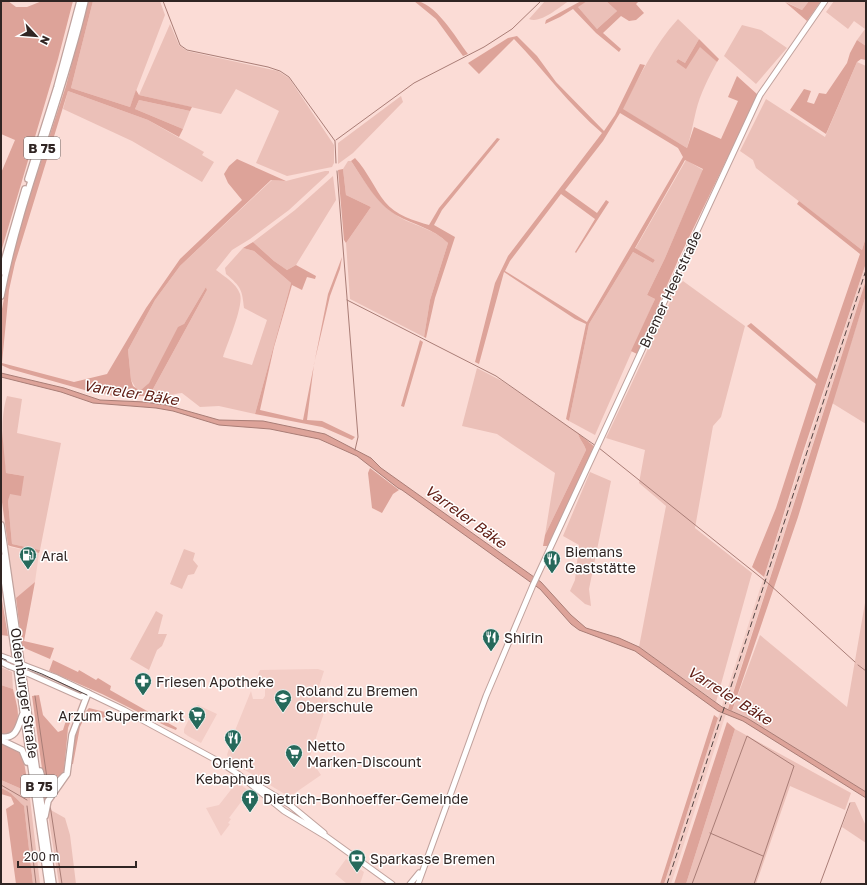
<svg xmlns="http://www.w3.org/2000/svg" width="867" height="885" font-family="'Golos Text',sans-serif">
<rect width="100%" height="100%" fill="#fbdcd6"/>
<path fill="#f3cdc6" d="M866 263V280L671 884H664Z
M8 545 10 547 39 553 35 582 18 598H13L6 546Z
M318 669 324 671 316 696 328 700 308 763 312 768 315 766 321 775 292 795H289L283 793 230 761 227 755 234 733 251 691 253 699H263L265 696V682L256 679 260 670Z
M198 705 217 714 201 743 188 736 184 733V729L195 707Z
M237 782 256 796 251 803 241 802 229 818 231 819 228 823 230 824 221 836 206 808 219 805Z
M346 859 364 872 360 884 346 883 335 874Z"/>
<path fill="#ebc0b8" d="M93 1H160L165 15 130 107 71 88Z
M545 1H569C559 7 541 24 529 19Z
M587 1H606L617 11 597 29 577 6Z
M784 1H809L802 10Z
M834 1H866V46L857 40 865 29 854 21 848 29 826 12Z
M678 19 699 39 685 63 678 59 676 62 686 68 700 46 717 62C709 77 700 94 696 111 693 123 691 136 687 148L622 109C639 78 654 45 678 19Z
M170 24 179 45 187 51 278 71 289 78 334 145V163L332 167 287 176 256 163 279 111 236 89 221 114 139 95Z
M742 25 761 30 787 48 756 84 724 56Z
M857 62 866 66V237L862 250 756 168 753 160 740 151 766 99 825 137Z
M68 91 148 120 204 152 202 155 214 162 202 182 132 141 63 109Z
M401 96 403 102 353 153 338 164V143Z
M139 100 190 111 183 129 135 109Z
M686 160 703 170 665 258 647 295 655 299 595 435 569 421 589 324 633 252 653 263 655 260 635 249Z
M348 161H351C364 180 376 202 396 215 413 226 433 228 448 243L430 300 424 337 350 299 346 243 371 207 346 195 343 169Z
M325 171H329V173L289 210 250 239 232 250 216 270C225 277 236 283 240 294 244 306 227 344 223 357L252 365 267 320 244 308C242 289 241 287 226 274L225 268 243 248 254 251 291 283 255 414 219 406 200 407 182 393C173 394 158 400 153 389L207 290 206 287 149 383 143 390H137L131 380 128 350 155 300 180 266 272 180 286 181Z
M333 176 336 200 296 265 287 270 274 261 253 242 295 210Z
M683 281 745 326 721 417 713 426 695 528 752 573 716 702 639 647 666 506 639 483 645 450 606 438 677 287Z
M866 295V424L832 403Z
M477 368 502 381 578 433C579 439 584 443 586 450L545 535 555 473 497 434 462 426Z
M7 396 22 399 17 433 61 443 40 550 12 544 8 501 9 494 24 476 6 473C2 449 0 418 7 396Z
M590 472 611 481 589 589 591 606 585 604 570 591 575 580 579 545 563 536Z
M184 549 195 553 193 560 198 566 194 574 188 575 182 589 170 584Z
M866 597V792L747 718 732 711 760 635 847 707Z
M156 611 163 615 158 634H167L162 646 157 650 149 670 130 659Z
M1 667 12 672 13 689 1 685Z
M735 729 851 793 845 810 790 786 756 884H686Z
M1 780 24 790 26 796 30 798 40 884H33L24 807C16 799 12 792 1 788Z
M40 780 50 785 58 784 44 808Z
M851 802H855L866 826V843L842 827Z
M49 809 65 818 70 835 76 884H59L48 814Z"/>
<path fill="#dda399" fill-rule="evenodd" d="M1 1H8L16 7H27L42 1H73L58 59 1 252V173L15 140 1 134Z
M88 1H93L71 88 130 107 136 90 139 95 192 107 190 111 139 100 135 109 183 129 179 137 148 120 68 91 15 263 9 290 2 363 74 382 107 374 146 308 180 259 242 200 228 183 224 174 229 166 237 159 286 181 271 180 180 266 155 300 128 350 131 380 133 386 140 391 149 383 178 327 184 324 206 287 207 290 153 389 154 393 161 396H114L88 391 10 369 1 365V314L10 268 24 213 66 86Z
M414 1C435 1 456 38 468 54L463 56 436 19Z
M581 1H587L578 7 597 29 617 11 606 1H639L636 4 644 13 636 20 629 21 621 16 603 33 621 49 619 52 596 33 573 9 560 17 545 24 546 20Z
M809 1H821L807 21 785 2 802 10Z
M517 36 537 56 556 82 604 131 615 115 640 64 645 65 623 109 687 148 694 127 721 139 738 101 728 97 737 76 758 95 679 258 637 354 631 351 655 299 647 295 665 258 703 169 685 160 635 248 655 260 653 263 633 252 589 324 569 421 566 419 586 324 575 319 504 272 479 364 475 362 495 283 508 256 602 133C569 105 544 70 514 39L479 74 468 63 508 38ZM620 113 678 148 683 157 587 322 505 271 510 261 561 194 595 219 575 252 576 253 609 202 606 200 597 213 565 190 603 141Z
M699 39 719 59 717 62 700 47 686 69 676 62 678 59 685 63Z
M857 40 866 46V60L861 59 857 62 826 134 790 110 804 89 811 91 807 102 814 104 819 93 826 94 847 63 850 53Z
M497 138 500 139 442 210 434 225 455 237 435 298 426 338 424 337 430 300 448 243C433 228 414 225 396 215 376 203 364 180 351 161L355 158C368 172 374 188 385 202 395 215 415 221 429 225L439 208Z
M343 169 346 195 371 207 346 243 344 240 338 170Z
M799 201 862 250 866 237V263L803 452 764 577 752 567 776 508 816 384 747 326 751 323 817 379 860 254 797 204Z
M253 242 274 261 287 270 296 265 316 276 315 279 307 277 302 290 292 285 274 347 260 410 303 420 328 294 342 257 340 269 330 296 314 364 307 420 322 421 355 437 352 440 322 427 255 414 291 283 254 251 243 248Z
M866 280V295L798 517 732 711 728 709Z
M420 340 423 342 404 407 401 406Z
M1 420 6 473 24 476 21 496 10 494 8 501 12 544 40 550 39 553 10 546 8 545 1 495Z
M578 433 595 447 548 546H543L545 535 586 450C584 443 579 439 578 433Z
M370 468 399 490 393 494 382 513 372 508 368 473Z
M35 582 24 641 54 648 50 659 22 647 16 598Z
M1 594 8 636 1 635Z
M53 660 78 672 79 670 96 680 98 678 111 686 110 690 177 728 176 730 166 726 102 694 49 671Z
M1 685 13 689C17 707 23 719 10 734H1Z
M39 695 43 715 58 732 63 730 68 714 73 715 68 728 64 771 61 776 54 781 48 780 43 776 32 696Z
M89 708 105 712 124 723 97 716 94 718 87 712 80 727 73 764H71C72 745 75 720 89 708Z
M714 715 718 718 664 884H660Z
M727 722 735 729 686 884H674Z
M1 743 19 750 23 756 30 798 26 796 24 790 1 780Z
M1 788C12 792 16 799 24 806L33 884H16L6 809 14 804 11 797 1 794Z"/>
<path fill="#dda399" stroke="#a97d76" d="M1 373 64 388 100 400 145 402 166 405 219 420 263 421 325 434 371 458 381 468 541 582 571 615 586 628 619 638 639 647 722 707 747 718 866 792V798L743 721 718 711 635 651 579 630 571 624 540 589 402 490 398 488 357 456 319 439 270 429 219 425 173 411 156 408 93 403 61 392 1 377Z"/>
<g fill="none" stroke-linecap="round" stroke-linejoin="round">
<path stroke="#a97d76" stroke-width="1" d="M163 1 180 45 187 50 268 67 280 71 289 77 335 141 336 163
M336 140 414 83 484 47 512 29 541 1
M337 171 358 437 355 450
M347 300 496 376 596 446
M599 448 769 584 855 662
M858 665 866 671
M35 696 47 778
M1 785 27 800
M50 805 62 884
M27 806 36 884
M710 833 763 856
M692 884 747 736 794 766 754 884
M820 884 850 803"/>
<g stroke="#c0a29d" stroke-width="7">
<path id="major" d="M1 656 9 659
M1 662 9 666
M26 666 55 677 124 710 218 761 238 774 284 811 327 837 392 884
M27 673 81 697 88 693
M249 780 290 805 324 833
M410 884 419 873
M418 884 486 696 533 585 760 95 825 1"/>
</g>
<g stroke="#c0a29d" stroke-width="8">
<path id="highway" d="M28 179 57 87 80 1
M1 272 25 189
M1 296C20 195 62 101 85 1
M1 525 53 884
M1 557 48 884
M1 737C18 739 18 725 23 714
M1 740 22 750 27 762
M40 771 42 778 51 783 59 781 64 776
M45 816 48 801 67 774 72 735 88 693"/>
</g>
<use href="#major" stroke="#fff" stroke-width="5"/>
<use href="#highway" stroke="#fff" stroke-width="5.5"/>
<path stroke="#534442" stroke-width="1" d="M1 658 42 674 87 695"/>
<path stroke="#534442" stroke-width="1" stroke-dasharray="6 3" stroke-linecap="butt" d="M667 884 866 270"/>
<g stroke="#c0a29d" stroke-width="7" stroke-linecap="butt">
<path id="major-bridge" d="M9 659 26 666
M9 666 27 673"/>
</g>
<use href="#major-bridge" stroke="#fff" stroke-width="5"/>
</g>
<defs>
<g id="fuel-pin" transform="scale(0.9)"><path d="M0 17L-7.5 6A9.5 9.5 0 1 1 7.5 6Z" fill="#26695b" stroke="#fff"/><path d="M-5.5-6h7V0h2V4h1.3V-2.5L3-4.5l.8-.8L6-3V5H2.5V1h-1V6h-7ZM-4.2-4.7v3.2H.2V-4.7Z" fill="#fff"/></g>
<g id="restaurant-pin" transform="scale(0.9)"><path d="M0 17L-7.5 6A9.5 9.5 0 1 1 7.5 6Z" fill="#26695b" stroke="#fff"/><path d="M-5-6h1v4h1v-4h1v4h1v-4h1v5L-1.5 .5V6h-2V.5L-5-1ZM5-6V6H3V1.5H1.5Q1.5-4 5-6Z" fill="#fff"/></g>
<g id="pharmacy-pin" transform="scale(0.9)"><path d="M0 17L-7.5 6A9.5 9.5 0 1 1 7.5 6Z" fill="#26695b" stroke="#fff"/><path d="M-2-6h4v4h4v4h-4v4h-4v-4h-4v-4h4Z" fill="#fff"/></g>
<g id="school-pin" transform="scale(0.9)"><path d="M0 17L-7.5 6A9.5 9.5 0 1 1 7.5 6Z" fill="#26695b" stroke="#fff"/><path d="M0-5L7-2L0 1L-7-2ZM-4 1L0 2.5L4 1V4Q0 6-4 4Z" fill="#fff"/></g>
<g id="supermarket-pin" transform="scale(0.9)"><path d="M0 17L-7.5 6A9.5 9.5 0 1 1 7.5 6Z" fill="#26695b" stroke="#fff"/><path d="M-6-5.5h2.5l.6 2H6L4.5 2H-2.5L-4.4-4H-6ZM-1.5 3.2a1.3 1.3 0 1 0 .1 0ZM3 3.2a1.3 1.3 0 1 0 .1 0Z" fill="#fff"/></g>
<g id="church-pin" transform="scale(0.9)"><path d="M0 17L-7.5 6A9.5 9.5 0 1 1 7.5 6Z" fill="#26695b" stroke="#fff"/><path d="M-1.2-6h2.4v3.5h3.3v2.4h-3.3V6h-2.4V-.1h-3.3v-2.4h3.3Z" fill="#fff"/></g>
<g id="bank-pin" transform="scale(0.9)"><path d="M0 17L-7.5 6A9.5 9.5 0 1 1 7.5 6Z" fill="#26695b" stroke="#fff"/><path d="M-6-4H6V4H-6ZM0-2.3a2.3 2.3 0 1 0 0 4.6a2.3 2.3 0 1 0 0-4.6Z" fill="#fff"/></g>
</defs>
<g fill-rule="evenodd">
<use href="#fuel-pin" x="28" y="555"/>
<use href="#restaurant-pin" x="552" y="559"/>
<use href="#restaurant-pin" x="491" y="637"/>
<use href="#pharmacy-pin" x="143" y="681"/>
<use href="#school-pin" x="283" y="698"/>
<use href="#supermarket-pin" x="197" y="715"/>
<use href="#restaurant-pin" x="233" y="738"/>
<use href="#supermarket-pin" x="294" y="753"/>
<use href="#church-pin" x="250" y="798"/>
<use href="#bank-pin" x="357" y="858"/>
</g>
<g text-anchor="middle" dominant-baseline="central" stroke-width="3" stroke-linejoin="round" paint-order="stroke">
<g fill="#fff" stroke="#6e6665" stroke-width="1">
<rect x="24" y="137" width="36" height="22" rx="3"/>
<rect x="21" y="775" width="36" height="22" rx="3"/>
</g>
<g font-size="13" font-weight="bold" fill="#302523">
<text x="42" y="148">B 75</text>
<text x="39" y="786">B 75</text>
</g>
<g font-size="14" fill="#302523" stroke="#fff">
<text transform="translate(670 289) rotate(-65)">Bremer Heerstraße</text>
<text transform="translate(25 693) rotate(82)">Oldenburger Straße</text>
</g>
<g font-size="14" fill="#302523" stroke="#fff" text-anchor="start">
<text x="565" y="551">Biemans<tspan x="565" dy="16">Gaststätte</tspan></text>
<text x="41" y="555">Aral</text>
<text x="504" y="637">Shirin</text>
<text x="156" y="681">Friesen Apotheke</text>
<text x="296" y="690">Roland zu Bremen<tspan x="296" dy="16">Oberschule</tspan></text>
<text x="184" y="715" text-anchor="end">Arzum Supermarkt</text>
<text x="307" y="745">Netto<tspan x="307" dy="16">Marken-Discount</tspan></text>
<text x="233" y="762" text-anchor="middle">Orient<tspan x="233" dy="16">Kebaphaus</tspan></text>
<text x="263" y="798">Dietrich-Bonhoeffer-Gemeinde</text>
<text x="370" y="858">Sparkasse Bremen</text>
</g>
<g font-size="15" font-style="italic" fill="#601d14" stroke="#fff">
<text transform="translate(131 392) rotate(9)">Varreler Bäke</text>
<text transform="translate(466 516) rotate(36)">Varreler Bäke</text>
<text transform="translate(730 695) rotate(32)">Varreler Bäke</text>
</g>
</g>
<rect width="867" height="885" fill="none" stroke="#302523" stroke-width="4"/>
<g transform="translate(36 36) rotate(116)" stroke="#ffffff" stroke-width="3" paint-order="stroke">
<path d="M0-3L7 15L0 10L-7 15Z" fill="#302523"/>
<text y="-6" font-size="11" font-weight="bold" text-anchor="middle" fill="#302523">N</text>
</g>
<path d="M18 861v6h118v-6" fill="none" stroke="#302523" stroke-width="2"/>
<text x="24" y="861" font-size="12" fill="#302523" stroke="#ffffff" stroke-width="3" paint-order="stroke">200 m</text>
</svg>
